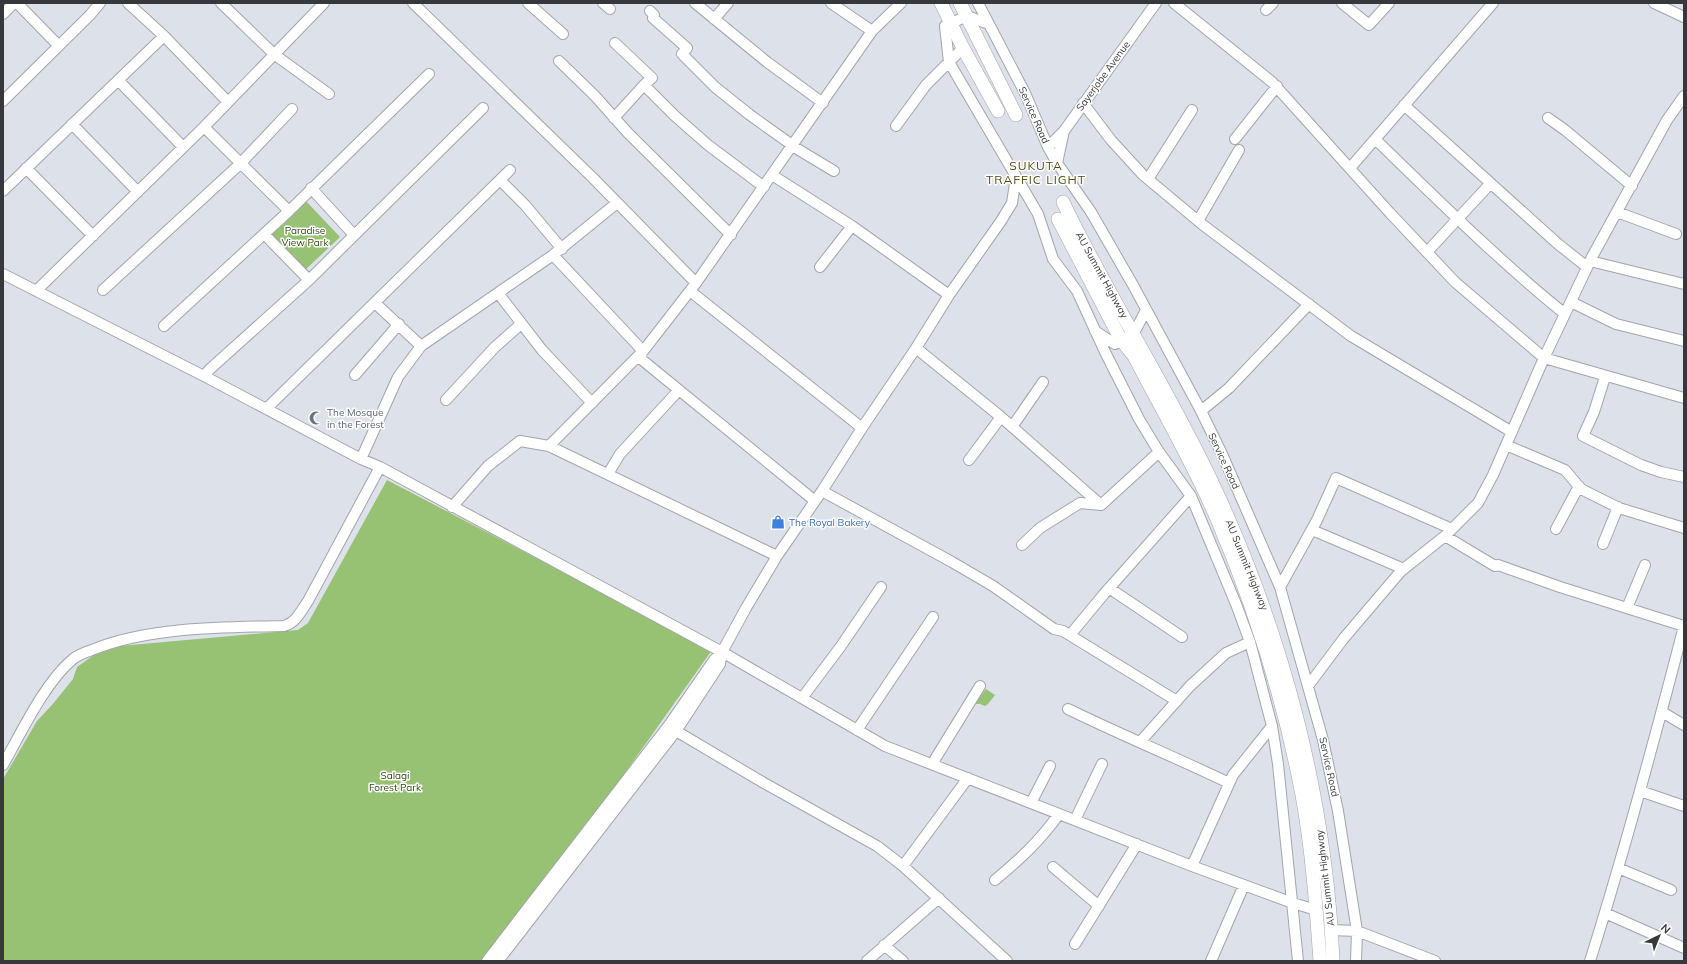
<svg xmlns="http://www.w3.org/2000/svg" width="1687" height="964" font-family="Mulish,sans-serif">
<rect width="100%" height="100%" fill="#dde1e9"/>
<path fill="#97c173" d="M304 199 340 237 304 271 268 233Z
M387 480 712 650 586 828 483 961H3V779L37 721 52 705 73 679 77 667 94 655 120 646 298 630 308 623Z
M986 689 995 695 988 704 985 706 980 704H974Z"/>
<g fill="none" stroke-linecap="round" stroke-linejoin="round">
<g stroke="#a2a5ad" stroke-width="12">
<path id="minor" d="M17 3 58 45
M128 3 164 36 228 102
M221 3 275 55 329 94
M413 3 593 178 696 283
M528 3 563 34
M603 3 610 9
M695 3 767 62 823 103
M831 3 872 31
M978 3 1025 93 1048 147 1057 163 1091 212 1133 285 1201 411 1222 454 1280 587 1323 740 1338 811 1357 931 1356 961
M1174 3 1272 82 1390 213 1455 282 1544 358 1684 398
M1342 3 1369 25 1389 3
M1654 3 1684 17
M1266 10 1273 3
M650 11 654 15 653 18 687 48 682 54 715 87 750 115 799 150 834 171
M3 14 14 3
M714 19 728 3
M989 24 967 16 945 26 949 62 1038 214 1053 259 1077 291 1106 354 1139 419 1159 452 1191 496 1236 604 1250 642 1272 726 1278 764 1298 961
M615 43 652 78 644 85 675 116 708 145 764 187
M559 61 595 96 628 133 731 235
M118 80 183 147
M3 101 90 15 100 3
M1083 103 1111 140 1143 175 1203 225 1351 336 1512 432
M1404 105 1558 244 1587 267
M614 118 644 85
M1548 118 1565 130 1632 186
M72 124 138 192
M896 126 926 85 963 48
M204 127 289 211
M1235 139 1277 86
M1375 139C1437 199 1498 260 1565 314
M1048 147 1064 131 1156 3
M1057 163 1064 131
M26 168 93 236
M1350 168 1493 3
M772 175 852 226 949 295
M1148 179 1192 110
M500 180 525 205 562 249
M311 188 354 235
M3 191 164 36
M1617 212 1676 234
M1198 221 1239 150
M264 234 309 280
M1427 252 1490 184
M553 255 642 350 641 359 815 501
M1590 261 1684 284
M820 267 852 226
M3 274 204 376 361 459 380 467 722 652 885 746 1192 866 1293 903 1316 910
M103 290 240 164 292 109
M36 291 204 127 324 3
M690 291 862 428
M498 293 542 350 592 403
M1571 302 1616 324 1684 341
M375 303 421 346
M164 326 289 211 429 74
M1095 331 1115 344 1134 333 1146 310
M916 348 1001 417 1101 505
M355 375 399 324
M204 376 210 369 309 280 483 108
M1605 377 1594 412 1583 436 1641 465 1661 472 1684 477
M446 400 495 347 521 324
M266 409 510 170
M1201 411 1229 388 1309 304
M1012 427 1043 382
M1506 445 1565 470 1581 489 1619 508 1684 528
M549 446 644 350 696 283 872 31 901 3
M361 459 398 377 421 346 553 255 617 203
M969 460 1001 417
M608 474 620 454 679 390
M822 491 952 562 993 586 1054 629 1063 631 1177 701
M452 507 488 466 520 441 549 446 777 556
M1556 529 1579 486
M1312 530 1404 569
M1445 536 1495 566 1498 565 1560 587 1684 626
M1603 544 1618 507
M1022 545 1040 528 1080 503 1101 505 1159 452
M1280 587 1317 520 1336 478 1452 529
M1109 588 1182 637
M1627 608 1645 565
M1070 635 1104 594 1191 496
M1308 686 1344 638 1401 571 1445 536 1478 503 1493 475 1544 358 1592 257 1667 120 1684 96
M802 698 841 646 881 587
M1068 709C1121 735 1175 757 1229 783
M1662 712 1684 725
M857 730 933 617
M676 731 764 783 877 846 903 866 1007 961
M1140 742 1190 686 1226 653 1250 642
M932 764 980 686
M3 765C21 733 45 682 73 659 78 655 86 652 92 650 147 627 224 627 284 626 296 623 301 611 308 601L380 467
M1640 791 1684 806
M1031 803 1050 766
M1075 820 1102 764
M903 866 968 778
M1192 866 1233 775 1272 726
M1053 867 1099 906
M1618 868 1671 890
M995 880C1020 859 1040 841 1059 814
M1605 913 1684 948
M1331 930 1357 931 1435 961
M1075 944 1137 844
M884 945 903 961
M487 961 669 725 714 660 722 652 746 608 777 556 822 491 862 428 916 348 949 295 1001 221 1012 203 1016 177
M498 961 676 731 720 664 722 652
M867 961 939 898
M1211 961 1244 885
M1590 961C1625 850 1655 738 1684 626"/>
</g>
<g stroke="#a2a5ad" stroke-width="14">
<path id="major" d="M941 3 963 48 998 111
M960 3 1016 115
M1063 202C1108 296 1166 385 1211 480 1282 630 1326 795 1333 961
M1058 219 1121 340 1134 356C1162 410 1193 463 1217 519 1255 608 1284 701 1302 795 1312 850 1316 906 1320 961"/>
</g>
<use href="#minor" stroke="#fff" stroke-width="10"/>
<use href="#major" stroke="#fff" stroke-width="13"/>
</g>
<defs>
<g id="mosque-bare" transform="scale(1.08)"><path d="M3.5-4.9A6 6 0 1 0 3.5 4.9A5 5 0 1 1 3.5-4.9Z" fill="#6b7280" stroke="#fff" stroke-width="2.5" paint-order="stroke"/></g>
<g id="shop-bare" transform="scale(1.08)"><path d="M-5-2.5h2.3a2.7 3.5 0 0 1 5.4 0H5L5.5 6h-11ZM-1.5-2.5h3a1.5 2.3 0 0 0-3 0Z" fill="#3f7fe0" stroke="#fff" stroke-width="2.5" paint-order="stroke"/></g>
</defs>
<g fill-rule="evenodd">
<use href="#mosque-bare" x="316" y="418"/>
<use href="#shop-bare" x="778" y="522"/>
</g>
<g text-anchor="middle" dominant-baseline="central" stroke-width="3" stroke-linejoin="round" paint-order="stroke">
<g font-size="10" fill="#37383b" stroke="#fff">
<text transform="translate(1103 76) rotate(-54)">Sayerjobe Avenue</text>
<text transform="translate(1034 115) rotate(66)">Service Road</text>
<text transform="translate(1102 275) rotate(61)">AU Summit Highway</text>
<text transform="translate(1224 461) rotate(65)">Service Road</text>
<text transform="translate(1247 565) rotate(68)">AU Summit Highway</text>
<text transform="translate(1329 767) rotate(78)">Service Road</text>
<text transform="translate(1325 878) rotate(-97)">AU Summit Highway</text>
</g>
<g font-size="10" fill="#2c490b" stroke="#fff">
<text x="305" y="230">Paradise<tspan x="305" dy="12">View Park</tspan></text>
<text x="395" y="775">Salagi<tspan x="395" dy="12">Forest Park</tspan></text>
</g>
<g font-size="10" fill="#5b616d" stroke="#fff" text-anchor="start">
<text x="327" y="412">The Mosque<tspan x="327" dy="12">in the Forest</tspan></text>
</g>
<g font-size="10" fill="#366cbe" stroke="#fff" text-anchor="start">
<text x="789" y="522">The Royal Bakery</text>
</g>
<g font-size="12" letter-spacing="1" fill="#514e0f" stroke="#fff">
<text x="1036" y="165">SUKUTA<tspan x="1036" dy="14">TRAFFIC LIGHT</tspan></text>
</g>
</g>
<rect width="1687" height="964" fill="none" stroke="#37383b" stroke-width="8"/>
<g transform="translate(1659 936) rotate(43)" stroke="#ffffff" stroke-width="3" paint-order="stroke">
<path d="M0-3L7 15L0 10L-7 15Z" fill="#37383b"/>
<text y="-6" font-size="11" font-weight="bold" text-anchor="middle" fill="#37383b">N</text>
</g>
</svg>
